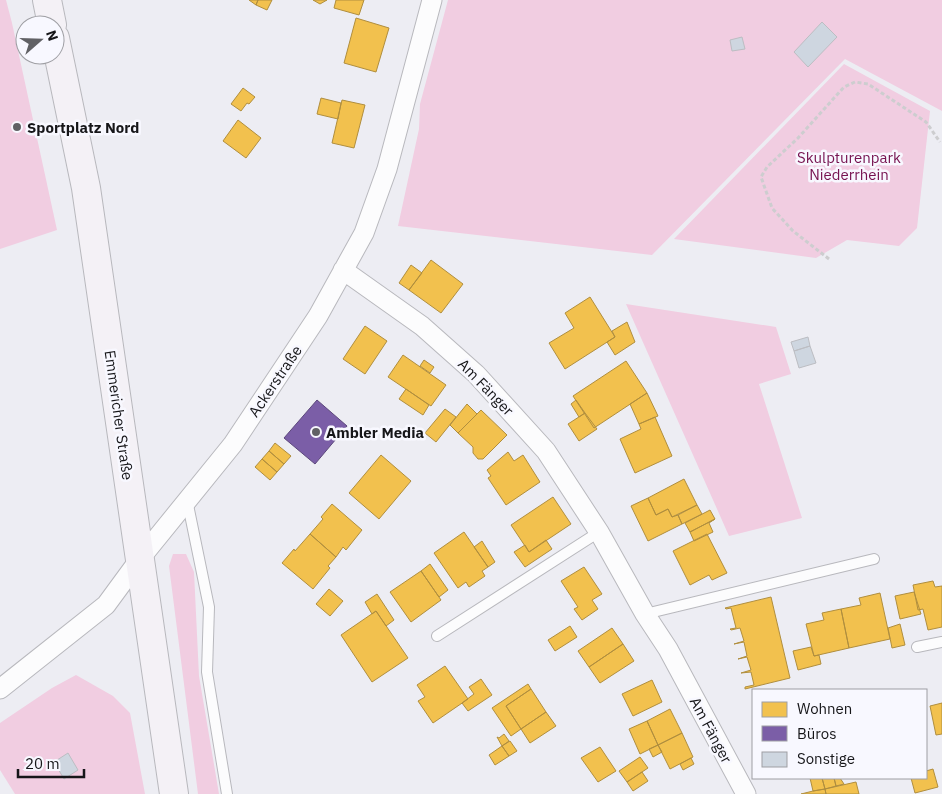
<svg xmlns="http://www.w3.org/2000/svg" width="942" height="794" font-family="'IBM Plex Sans',sans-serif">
<rect width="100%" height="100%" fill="#ededf3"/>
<path fill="#f1cde1" d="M0 0H6L12 23 57 230 0 249Z
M448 0H942V111L845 59 652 255 398 226 419 129 420 104Z
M844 64 930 111 917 228 899 246 847 240 816 258 674 239Z
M626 304 776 327 791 374 759 384 802 518 729 536Z
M173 554H186L194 572 199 676 219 794H198L169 566Z
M76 675 113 696 130 713 145 794H15L0 770V723L52 688Z"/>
<path fill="#f2c14e" stroke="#b08e3e" d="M249 0H258L256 5Z
M258 0H272L267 10 256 5Z
M313 0H327L320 4Z
M336 0H364L359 15 334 8Z
M356 18 389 28 376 72 344 63Z
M243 88 255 97 249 104 247 103 241 111 231 104Z
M321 98 341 103 338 119 317 114Z
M342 100 365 105 354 148 332 143Z
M238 120 261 138 246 158 223 141Z
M431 260 463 284 441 313 409 290Z
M411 265 422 273 409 290 399 283Z
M590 297 615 337 565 369 549 343 574 328 565 313Z
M627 322 635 342 615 355 607 342 615 337 612 331Z
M365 326 387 341 365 374 343 359Z
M403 355 446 385 431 406 388 377Z
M424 360 434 367 430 373 420 366Z
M626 361 647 393 594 428 573 396Z
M406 389 429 405 423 415 399 399Z
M647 393 658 416 639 424 630 404Z
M576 400 585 413 579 417 571 404Z
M467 404 477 414 458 433 450 425Z
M445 409 456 417 436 442 425 433Z
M481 410 507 435 483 459H478L473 453V447L458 433Z
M585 413 597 429 579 441 568 424Z
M655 417 672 456 635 473 620 439 641 429 639 424Z
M275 443 291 456 284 464 269 451Z
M269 451 284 464 277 472 262 459Z
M508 452 514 461 523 455 540 482 506 505 488 478 491 476 487 470Z
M381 455 411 481 379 519 349 493Z
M262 459 277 472 270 480 255 467Z
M684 479 697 505 672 517 668 509 656 515 648 498Z
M553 497 571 524 529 552 511 525Z
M648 498 656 515 668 509 672 517 678 515 682 524 648 541 631 506Z
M332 504 362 530 346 550 343 547 336 557 310 534 323 519 321 517Z
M697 505 702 514 682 524 678 515Z
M710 510 715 519 690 532 685 523Z
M715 519 709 523 713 532 694 541 690 532Z
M464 532 488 567 482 571 485 576 469 587 466 582 458 588 434 553Z
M310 534 336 557 328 566 330 568 313 589 282 563 294 549 295 551Z
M707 534 727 573 712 580 709 575 690 585 673 551Z
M546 540 552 549 525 567 514 552 525 545 529 552Z
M482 541 495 562 488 567 474 547Z
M430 564 448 590 439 597 421 571Z
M584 567 602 594 592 600 598 609 582 620 574 609 578 607 561 581Z
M421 571 441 600 411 622 390 592Z
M933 581 935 587 942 586V627L928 630 923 609 918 610 913 585Z
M329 589 343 601 330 616 316 604Z
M914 592 921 614 900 619 895 596Z
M880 593 890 639 849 648 841 609 861 605 859 598Z
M377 594 394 620 386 626 376 611 372 614 365 602Z
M771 597 790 678 745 689V687L754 685 751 672 741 673 751 670 747 657 738 659 747 656 744 642 734 644 744 641 740 628 731 630 730 629 736 628 731 608 726 609 725 608Z
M841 609 849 648 814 656 806 624 824 620 822 613Z
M376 611 408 658 372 682 341 635Z
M900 624 905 645 892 648 888 628Z
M570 626 577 637 555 651 548 640Z
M612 628 623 644 589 667 578 651Z
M623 644 634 661 600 683 589 667Z
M811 647 814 656 819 655 821 664 798 670 793 651Z
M445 666 468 699 433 723 418 701 425 697 417 685Z
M481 679 492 695 468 711 462 703 474 694 469 687Z
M652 680 662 702 633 716 622 694Z
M528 684 531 689 506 706 521 729 511 736 492 708Z
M531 689 546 712 521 729 506 706Z
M942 703V734L936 735 930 706Z
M670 709 682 733 658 745 647 721Z
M546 712 556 726 530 743 521 729Z
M647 721 658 745 640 754 629 729Z
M682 733 693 757 670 769 658 745Z
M504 734 509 741 502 746 497 737 499 738Z
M510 741 517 751 509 756 502 746Z
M658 745 662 752 653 757 649 749Z
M502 746 509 756 495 765 489 755Z
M600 747 616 771 598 782 581 758Z
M640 757 648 768 627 782 619 771Z
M691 758 694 764 683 770 680 764Z
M933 769 938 787 915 793 911 778H926V771Z
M642 772 648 781 633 791 627 782Z
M810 778H822L825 789 813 791Z
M822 778H834L836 786 825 789Z
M834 778H840L844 784 836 786Z
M856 782 859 794H826L825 789Z
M825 789 826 794H801L813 791Z"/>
<path fill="#7b5ea7" stroke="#5d487c" d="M317 400 347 426 315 464 284 438Z"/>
<path fill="#ced6e0" stroke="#bcbdc2" d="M822 22 837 37 808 67 794 52Z
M742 37 745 49 732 51 730 40Z
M808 337 810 346 794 351 791 342Z
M810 346 816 363 799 368 794 351Z
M68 753 78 770 64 779 54 762Z"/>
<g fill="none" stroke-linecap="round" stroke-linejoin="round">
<g stroke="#b8b8bd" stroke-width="12">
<path id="lane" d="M187 500 209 607 207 672 227 794
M645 614 874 559
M437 636 599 532
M917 647 942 642"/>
</g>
<g stroke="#b8b8bd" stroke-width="21">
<path id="street" d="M343 270 422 326 476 374 546 451 599 532 645 614 668 649 746 794
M0 689 106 605 139 560 233 444 318 316 364 233 387 169 432 0"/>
</g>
<g stroke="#b8b8bd" stroke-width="30">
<path id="secondary" d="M47 0 52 25
M55 38 86 188 174 794"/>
</g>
<path stroke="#cdcdcf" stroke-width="3" stroke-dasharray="4 2.5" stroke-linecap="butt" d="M829 259 793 231 772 208 761 177 767 167 798 138 844 87 855 82 868 84 926 122 940 142"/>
<use href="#lane" stroke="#fcfcfd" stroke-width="10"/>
<use href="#street" stroke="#fcfcfd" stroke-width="19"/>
<use href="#secondary" stroke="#f4f1f6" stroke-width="28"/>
</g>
<g fill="#616165" stroke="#f8f8ff" stroke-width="2">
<circle cx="17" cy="127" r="5"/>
<circle cx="316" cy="432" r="5"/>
</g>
<g text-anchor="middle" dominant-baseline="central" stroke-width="5" stroke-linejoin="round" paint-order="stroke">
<g font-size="15" font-weight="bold" fill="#161619" stroke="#f8f8ff" text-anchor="start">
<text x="27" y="127">Sportplatz Nord</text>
<text x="326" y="432">Ambler Media</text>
</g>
<g font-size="15" fill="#761250" stroke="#f8f8ff">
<text x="849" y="157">Skulpturenpark<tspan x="849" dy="17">Niederrhein</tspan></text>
</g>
<g font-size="15" fill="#161619" stroke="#f8f8ff">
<text transform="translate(275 381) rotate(-56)">Ackerstraße</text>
<text transform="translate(486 387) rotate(46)">Am Fänger</text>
<text transform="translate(119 415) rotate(82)">Emmericher Straße</text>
<text transform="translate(711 730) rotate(62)">Am Fänger</text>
</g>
</g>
<rect x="752" y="689" width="175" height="90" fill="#f8f8ff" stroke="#9e9ea3"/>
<rect x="762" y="702" width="25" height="15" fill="#f2c14e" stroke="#9e9ea3"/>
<text x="797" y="714" font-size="15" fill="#161619">Wohnen</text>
<rect x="762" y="726" width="25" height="15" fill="#7b5ea7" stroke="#9e9ea3"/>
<text x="797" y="739" font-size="15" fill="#161619">Büros</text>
<rect x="762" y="752" width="25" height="15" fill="#ced6e0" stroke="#9e9ea3"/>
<text x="797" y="764" font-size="15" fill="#161619">Sonstige</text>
<g transform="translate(40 40) rotate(70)"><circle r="24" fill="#f8f8ff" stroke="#9e9ea3"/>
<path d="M0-4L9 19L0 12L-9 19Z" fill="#616165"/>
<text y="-8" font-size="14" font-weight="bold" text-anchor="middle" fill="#161619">N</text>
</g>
<path d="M18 769v8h66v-8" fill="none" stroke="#161619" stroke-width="2.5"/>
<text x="25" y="769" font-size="15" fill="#161619" stroke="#f8f8ff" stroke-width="4" paint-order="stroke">20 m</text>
</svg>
